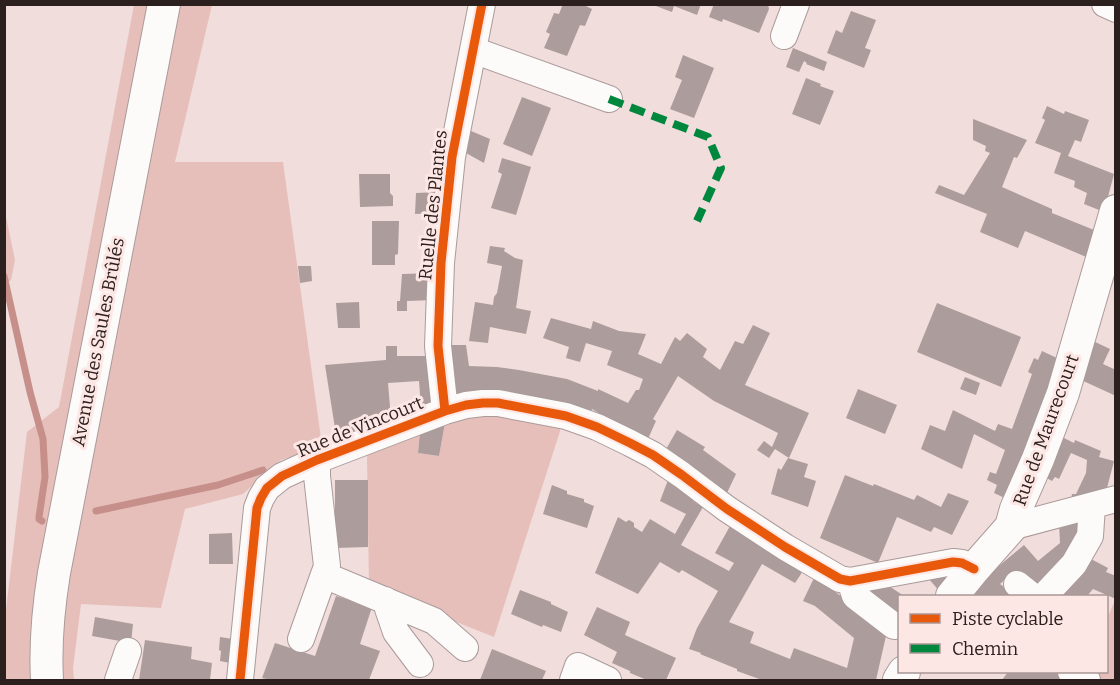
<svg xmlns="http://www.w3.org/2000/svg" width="1120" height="685" font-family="Bitter,serif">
<rect width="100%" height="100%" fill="#f1dddb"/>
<path fill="#e6bfbb" d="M134 5H151L35 680H5V618L27 432 59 407Z
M177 5H212L175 162H283L322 446 281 460 243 494 185 509 161 608 81 604 73 668 74 680H60L61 615Z
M5 212 15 260 11 280 5 285Z
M498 413 561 428 494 637 369 587 367 453 420 432 418 453 439 456 445 423Z
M1115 600V680H1076L1082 672H1106L1107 619Z"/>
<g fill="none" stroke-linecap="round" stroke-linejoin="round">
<path stroke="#c68f8a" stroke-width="7" d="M4 276 30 392 43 439 45 477 39 517V519L42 521
M96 511 218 485 263 470"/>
</g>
<path fill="#ac9d9c" d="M563 4H582L592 9 585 26 580 25 567 56 544 48 550 34 546 32 554 13 559 14Z
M670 4H701L697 15 674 6 672 12 653 5Z
M714 4H768L769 9 759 33 723 19 722 22 709 17Z
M851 11 876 20 865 48 871 50 864 68 827 53 836 30 842 33Z
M793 48 827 62 824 71 806 64 807 63 804 61 799 72 786 67Z
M683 55 714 68 694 118 670 109 682 80 675 77Z
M806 78 821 84 820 86 834 91 820 125 792 114Z
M522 97 551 108 532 156 503 144Z
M1047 106 1064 114 1065 111 1089 120 1081 142 1075 140 1068 156 1114 174 1104 212 1084 204 1087 193 1074 187 1075 181 1054 173 1061 153 1035 143 1045 120 1042 118Z
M973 119 1027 140 1017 158 1014 157 1002 187 1052 209V213L1099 232 1091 259 1025 231 1018 248 980 232 987 214 935 193 939 185 964 195 990 153 985 151 986 146 973 140Z
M471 131 490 139 484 163 466 153Z
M502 158 531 167 516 215 491 208 502 174 498 172Z
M359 174H390V193L393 196V206L360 207Z
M438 192 435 213 415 214 416 193Z
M372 221H399L398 254 395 255V265H372Z
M490 246 505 248 504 251 515 258 523 260 516 308 531 311 526 334 490 327 488 343 469 341 475 302 493 305 494 297 497 293 502 266 487 263Z
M298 266H311L312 281 300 283Z
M436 273 434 300 407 301V311H397V301H400L402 274Z
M359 302 360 328H338L336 303Z
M937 303 1021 337 1001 387 917 352Z
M551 318 591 329 593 321 619 331 646 334 638 354 661 364 675 337 680 341 687 333 707 349 703 357 720 370 735 341 743 344 753 325 770 333 745 385 809 413 789 458 775 449 769 458 757 450 764 441 772 447 778 433 714 401 678 376 653 419 656 421 647 441 592 409 590 413 499 391 476 390 447 395 442 345H466L469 366 497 367 519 370 567 379 598 391V389L628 403 636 390H639L643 379 607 365 612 351 586 343 580 362 566 358 569 347 543 338Z
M1091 340 1110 349 1103 364 1116 370V396L1079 379Z
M386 346H397V356H435L439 400 421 407 419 381 388 383 391 419 337 441 325 365 386 360Z
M1042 351 1059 359 1058 374 1009 500 994 493 997 485 987 480 990 472 996 474 1005 450 974 434 962 469 921 449 930 425 945 431 953 410 995 431 998 424 1012 429 1032 374 1028 372 1034 358 1038 360Z
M965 377 980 383 976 395 960 389Z
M858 389 897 405 885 434 846 418Z
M445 423 439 456 418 453 420 432Z
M677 430 705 447 703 450 736 474 726 495 665 451Z
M1056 434 1074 443 1075 440 1101 451 1099 457 1114 461 1107 488 1071 501 1072 494H1076L1086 473 1087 460 1071 453 1059 479 1055 477 1052 481 1045 477Z
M788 458 808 464 804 477 816 481 808 507 771 494 778 468 781 470Z
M845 475 873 486 874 484 914 500 917 495 941 507 948 493 969 501 952 535 934 527 931 532 897 517 878 563 820 538Z
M335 480H368V547L335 548Z
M668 480 696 497 693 501 703 507 681 545 729 571 734 563 715 553 730 526 802 569 801 574 795 583 762 564 729 622 754 632 750 643 790 659 794 648 847 668 854 638 815 606 803 601 813 580 817 578 883 628 886 636 876 680H762L737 671V669L700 654 701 653 689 649 697 628 718 591 682 570 679 573 660 562 638 594 595 573 618 517 626 522 629 520 631 521 634 523V527L642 532 650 519 675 534 686 514 660 501Z
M552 485 567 491V494L584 499V502L594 506 587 528 543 514Z
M1078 517 1082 523 1066 566 1032 589 1015 571 1000 584 1016 596H977L970 590 1024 545 1038 561 1060 543 1059 524Z
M232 533 233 564H209V534Z
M1093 560 1108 568 1106 572 1116 576V599L1093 589 1087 596H1058L1080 563Z
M944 570 950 579 941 593 928 578Z
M883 582 904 596H900V622L866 597 875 584Z
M520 590 551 602V604L568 612 561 632 543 625 542 627 511 614Z
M336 596 372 607 360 644 380 651 369 680H271L262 678 275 643 315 656Z
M597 607 630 622 625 635 676 658 666 680H647L630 673V671L612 663 617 652 584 635Z
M95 617 133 624 131 643 92 636Z
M220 637 233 639 230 663 220 661 221 651 219 650Z
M145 640 192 647 191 659 212 663 210 680H139Z
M492 649 546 671 542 680H480Z
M1008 672H1062L1077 680H1002Z"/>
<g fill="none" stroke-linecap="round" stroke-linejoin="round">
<g stroke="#aa9b9a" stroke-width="28">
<path id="minor" d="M1105 4 1116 9
M784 36 796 4
M473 50 609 99
M445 411 438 346 441 263 452 157 482 4
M1011 527 1116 499
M324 575 434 621 465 648
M850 581 855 596 894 626
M1017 584 1032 596
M1044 596 1074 564 1090 536 1092 506
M385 600 396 632 420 664
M301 639 327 566 317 476V460
M1071 672 1087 680
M118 680 128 651
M240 680 257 508 261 498 267 488 282 476 317 460 445 411 466 405 483 403H498L566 416 597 427 630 443 653 455 682 475 727 509 785 547 840 579 850 581 953 562 962 563 974 569
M573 680 578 666 608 680"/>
</g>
<g stroke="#aa9b9a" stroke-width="34">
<path id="major" d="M952 596 974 569 1011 527 1016 509 1038 459 1063 393 1116 211
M47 680C45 643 48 610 54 573L164 4
M899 680 904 672"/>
</g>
<use href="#minor" stroke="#fdfafa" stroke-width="26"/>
<use href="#major" stroke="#fdfafa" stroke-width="32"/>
<path stroke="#00873e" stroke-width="8" stroke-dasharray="15 8" stroke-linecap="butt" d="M609 99 708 137 721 168 697 221"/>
<g stroke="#fde7e5" stroke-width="13">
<path id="cycleway" d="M445 411 438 346 441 263 452 157 482 4
M240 680 257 508 261 498 267 488 282 476 317 460 445 411 466 405 483 403H498L566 416 597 427 630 443 653 455 682 475 727 509 785 547 840 579 850 581 953 562 962 563 974 569"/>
</g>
<use href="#cycleway" stroke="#e8590c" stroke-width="9"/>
</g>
<g text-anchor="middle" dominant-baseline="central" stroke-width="6" stroke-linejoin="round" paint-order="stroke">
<g font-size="18" fill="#2c201e" stroke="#fde7e5">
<text transform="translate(433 205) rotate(-84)">Ruelle des Plantes</text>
<text transform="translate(98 342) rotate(-79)">Avenue des Saules Brûlés</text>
<text transform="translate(360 427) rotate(-22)">Rue de Vincourt</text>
<text transform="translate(1046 430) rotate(-70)">Rue de Maurecourt</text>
</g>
</g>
<rect width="1120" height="685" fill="none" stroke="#2c201e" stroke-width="12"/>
<rect x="898" y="595" width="210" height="78" fill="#fde7e5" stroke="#a99795" stroke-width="1.5"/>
<rect x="910" y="614" width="30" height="9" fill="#e8590c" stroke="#a99795" stroke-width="1.5"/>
<text x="952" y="625" font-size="18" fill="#2c201e">Piste cyclable</text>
<rect x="910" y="644" width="30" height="9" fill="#00873e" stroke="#a99795" stroke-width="1.5"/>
<text x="952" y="655" font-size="18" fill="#2c201e">Chemin</text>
</svg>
